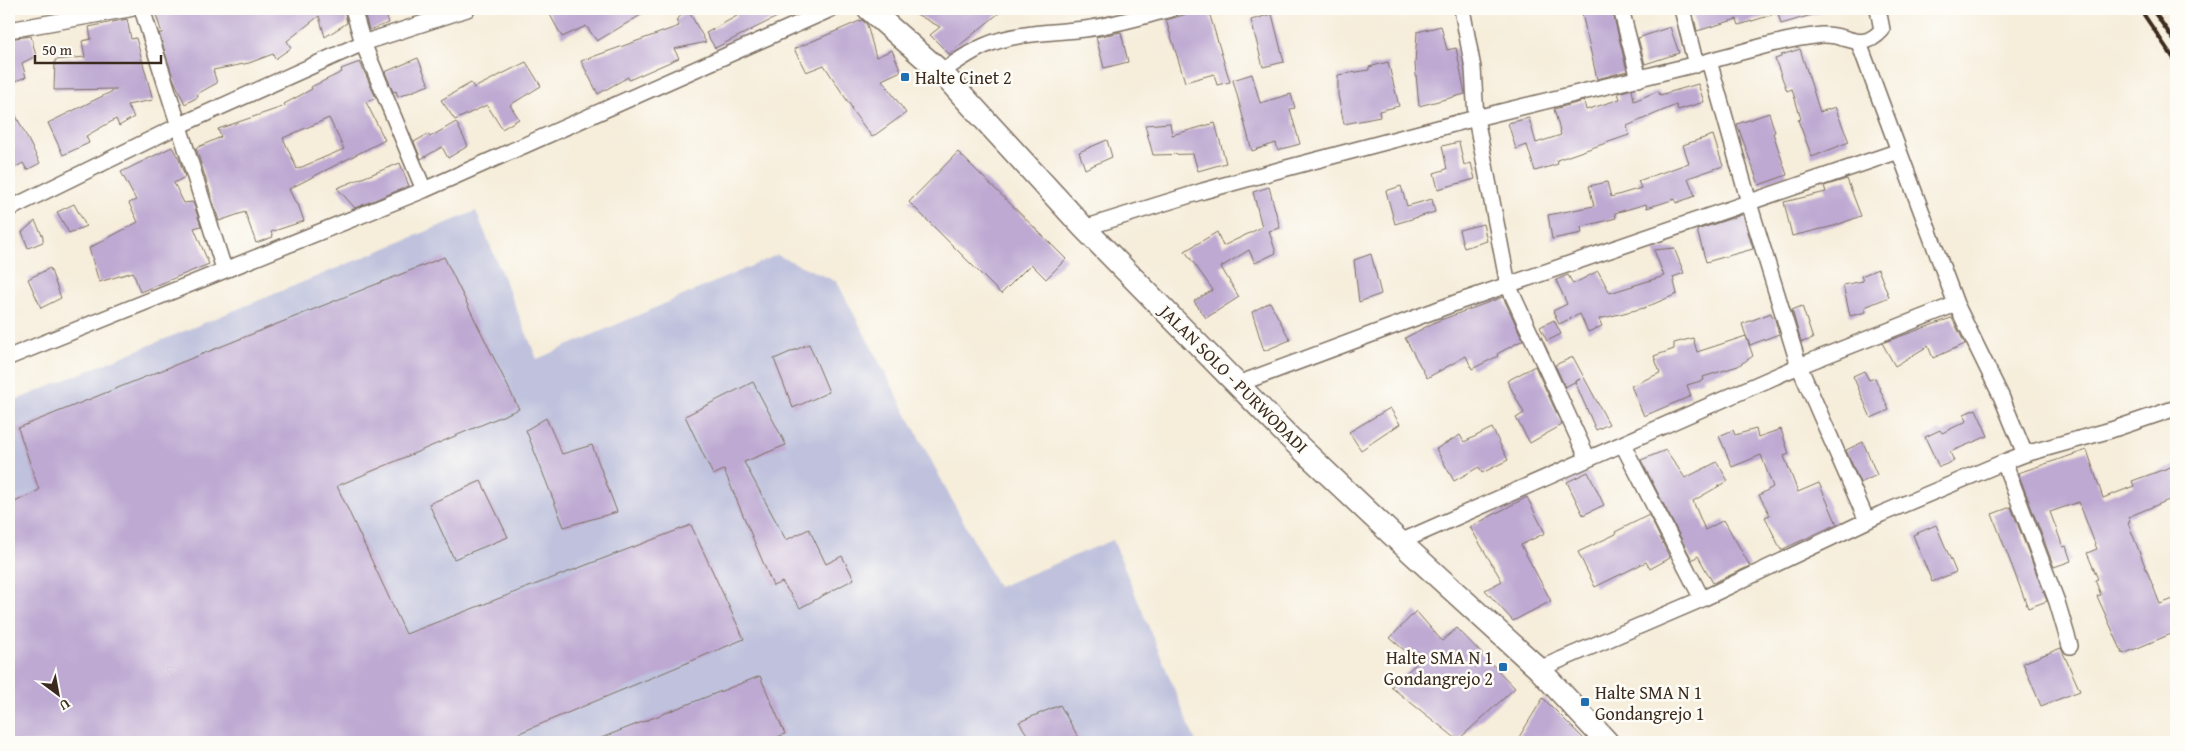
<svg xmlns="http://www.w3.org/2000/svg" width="2185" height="751" font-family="'Gentium Book Plus',serif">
<rect width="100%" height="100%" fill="#fdfcf7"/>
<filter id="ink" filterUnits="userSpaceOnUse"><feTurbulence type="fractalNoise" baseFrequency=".02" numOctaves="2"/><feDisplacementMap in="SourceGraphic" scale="10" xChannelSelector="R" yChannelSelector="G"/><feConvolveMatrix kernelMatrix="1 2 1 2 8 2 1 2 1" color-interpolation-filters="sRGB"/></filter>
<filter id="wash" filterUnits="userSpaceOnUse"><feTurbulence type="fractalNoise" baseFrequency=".0096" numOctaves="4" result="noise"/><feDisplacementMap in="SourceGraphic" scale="20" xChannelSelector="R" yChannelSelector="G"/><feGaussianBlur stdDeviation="1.12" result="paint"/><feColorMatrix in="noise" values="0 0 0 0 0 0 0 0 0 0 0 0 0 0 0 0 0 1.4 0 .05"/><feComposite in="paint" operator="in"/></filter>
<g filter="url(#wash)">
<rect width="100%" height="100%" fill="#f6edda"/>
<path fill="#c0c2dd" d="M476 211 537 359 777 255 837 282 998 587 1113 540 1196 742H9V403Z"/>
<g id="blocks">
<path fill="#bea9d2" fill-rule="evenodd" d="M154 9H344L347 23 325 37 319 16 287 41 291 48 275 59 273 54 249 63 213 70 217 83 197 94 198 97 185 104 173 78 159 33H162Z
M363 9H384L389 23 369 30Z
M547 9H651L597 41 586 26 562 37Z
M733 9H793L715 48 706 33 737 16Z
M907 9H1004L949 54 930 35 940 27Z
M1204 9H1208L1230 82 1217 85 1214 74 1185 82 1166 20Z
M1581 9H1612L1627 71 1597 79Z
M1713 9H1821L1822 12 1781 24 1778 13 1739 25 1737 19 1697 31 1693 14Z
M688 10 706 42 674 49 679 58 629 80 628 77 598 94 581 61 679 26 676 20Z
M1272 14 1284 62 1263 67 1251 20Z
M127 19 131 39 136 38 153 100 127 105 134 117 119 126 116 119 86 136 89 143 63 155 48 123 117 89 54 90 55 60 85 57 82 41 91 39 89 27Z
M862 20 867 25 876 57 892 50 901 71 882 80 906 113 872 137 851 109 852 108 824 65 806 72 794 49Z
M1441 26 1447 50 1456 48 1465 94 1419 106 1415 64 1417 32Z
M1670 27 1679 53 1645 64 1638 38Z
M1121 32 1128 62 1104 68 1096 37Z
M31 36 36 56 22 63 26 77 13 82 9 62V39Z
M1800 49 1820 112 1835 107 1849 142 1812 157 1798 120 1801 119 1792 89 1787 91 1775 59 1781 57V55Z
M418 58 429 85 398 97 396 91 393 92 385 72Z
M360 62 376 98 366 102 385 140 289 189 296 204H298L304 221 271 232 273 237 256 243 245 212 219 221 196 148 221 137 218 129 285 106 284 104 312 89 311 87 342 72 341 69ZM329 118 344 149 297 169 283 138Z
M526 62 541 86 510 105 519 119 502 129 487 105 455 120 441 100 471 83 474 88Z
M1388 62 1399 106 1379 111 1380 117 1344 124 1338 95V75L1369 70V67Z
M1252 74 1260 103 1291 94 1295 108 1290 109 1300 144 1278 150 1276 143 1252 151 1233 80Z
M1698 84 1704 102 1678 110 1676 105 1627 126 1629 135 1557 160 1558 164 1535 171 1527 145 1516 149 1508 123 1529 118 1536 143 1561 135 1554 109 1584 101 1586 110 1620 99 1618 93 1632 89 1634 101 1658 91 1660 95Z
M9 102 40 163 27 170 23 163 9 171Z
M1769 113 1775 132 1773 133 1787 175 1759 185 1737 124Z
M456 122 468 146 448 158 442 147 421 159 414 142 428 134 430 137Z
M1170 123 1172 135 1215 123 1226 163 1198 171 1193 154 1153 155 1145 125Z
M1713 135 1723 166 1688 178 1695 196 1676 203 1675 199 1647 208 1646 204 1615 213 1616 218 1581 227 1582 233 1552 239 1548 215 1594 206 1589 186 1607 182 1611 197 1641 188 1638 181 1689 163 1683 145Z
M1107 140 1112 157 1085 169 1079 152Z
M1459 142 1464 165 1471 163 1475 179 1438 189 1434 173 1447 169 1442 146Z
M172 147 177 156H178L185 177 174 183 184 203 193 202 201 226 194 228 209 264 140 292 133 272 99 282 89 248 138 222 129 203 136 200 121 172Z
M958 152 1066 259 1046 279 1031 264 1001 294 909 202Z
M400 163 409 186 355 208 337 188Z
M1847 179 1861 216 1834 226 1792 236 1784 202 1826 192 1824 186Z
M1401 186 1407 206 1432 199 1435 212 1395 224 1386 191Z
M1269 187 1280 228 1269 231 1276 253 1255 263 1249 250 1221 267 1239 297 1206 318 1194 301 1213 290 1185 251 1217 232 1223 246 1262 227 1253 192Z
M74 204 86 226 69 233 57 212Z
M1741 215H1743L1753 249 1706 262 1697 230Z
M35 221 43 237V242L28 248 22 232Z
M1483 224 1487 241 1464 248 1459 230Z
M1674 248 1684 273 1673 277 1677 294 1644 308 1599 319 1602 326 1588 332 1580 314 1559 324 1553 311 1567 304 1556 280 1568 275 1573 284 1598 271 1610 293 1664 276 1654 250Z
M1371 254 1381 294 1359 302 1354 260Z
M444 257 519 409 337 486 406 634 691 525 744 639 498 742H9V655L14 652 9 643V505L39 490 18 428Z
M50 268 61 298 41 308 28 279Z
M1878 269 1889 297 1865 307 1866 312 1850 316 1843 285 1863 281 1861 276Z
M1503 297 1523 340 1497 354 1498 356 1472 369 1466 356 1427 378 1405 338 1435 322Z
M1270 302 1290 340 1264 351 1252 312Z
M1802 306 1813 339 1801 342 1792 310Z
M1771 313 1772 317 1774 316 1779 334 1750 345 1746 336 1753 356 1738 366 1703 377 1704 380 1687 385 1691 396 1644 416 1631 386 1660 373 1654 356 1674 349V343L1693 338 1697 352 1746 336 1742 324Z
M1951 318H1952L1965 344 1933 358 1928 346 1895 366 1882 343Z
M1554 320 1561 334 1547 341 1540 327Z
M809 344 829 392 793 408 774 359Z
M1573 357 1609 424 1596 430 1575 382 1580 379 1565 387 1555 365Z
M1535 366 1562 425 1530 443 1516 418 1524 413 1507 381Z
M1864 371 1869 380 1875 378 1889 410 1871 418 1853 376Z
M753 382 786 445 744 462 786 540 809 529 826 564 842 556 854 579 800 608 782 582 773 586 724 470 713 475 685 416Z
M1390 408 1400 424 1361 450 1349 432Z
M1976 409 1988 436 1950 452 1954 461 1939 467 1925 437 1940 430 1942 433 1967 421 1964 414Z
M546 418 562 454 592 445 617 512 564 527 526 430Z
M1492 428 1508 460 1482 473 1479 467 1454 481 1436 449 1460 435 1464 442Z
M1756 429 1758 437 1781 429 1789 454 1784 456 1798 492 1819 483 1837 524 1781 550 1765 517 1770 515 1759 495 1773 487 1761 455 1732 467 1719 436 1733 430 1735 435Z
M1863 442 1877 475 1860 483 1846 450Z
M1666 450 1685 478 1717 462 1728 481 1693 501 1705 530 1724 520 1750 566 1713 583 1698 556 1692 560 1641 460Z
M2087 450 2103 498 2134 486 2132 481 2176 465V497L2128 517 2130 522 2128 523 2160 604 2176 598V632L2123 654 2097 596 2101 595 2095 580 2098 579 2087 553 2097 549 2079 502 2050 512 2063 547 2066 546 2071 561 2054 567 2018 473Z
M1588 472 1604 505 1583 515 1567 482Z
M481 481 508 537 454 559 429 504Z
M1527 497 1545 533 1521 545 1551 601 1513 621 1485 590 1502 581 1470 527Z
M2011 507 2047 601 2028 608 1992 514Z
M1649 515 1670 558 1650 569 1646 562 1595 587 1578 552 1616 534 1615 532Z
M1936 525 1956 572 1932 582 1913 535Z
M1416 611 1442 641 1457 628 1515 688 1458 740 1391 687 1418 662 1390 638Z
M2061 648 2080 691 2041 706 2023 663Z
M760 676 785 734 764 742H591Z
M1543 698 1587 742H1516Z
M1060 705 1081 742H1032L1019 722Z"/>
</g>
</g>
<g filter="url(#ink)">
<use href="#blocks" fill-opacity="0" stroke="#7c6e60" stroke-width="1"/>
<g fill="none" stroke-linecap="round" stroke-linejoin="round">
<g stroke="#7c6e60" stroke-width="18">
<path id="minor" d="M142 9 224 269
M353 9 363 43 424 190
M1462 9 1473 68 1476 118 1508 285 1588 459
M1621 9 1639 79
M1682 9 1696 65
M9 30 129 9
M1709 61C1745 51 1784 39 1822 35 1848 33 1860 54 1882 30L1878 9
M941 72C955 63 968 53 984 46 1015 32 1052 33 1085 29 1114 25 1143 16 1171 9
M1899 151 1956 304
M9 209 178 126 363 43 467 9
M1084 228 1203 191 1283 169 1476 118 1709 61 1752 213 1799 366 1400 542
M9 357 424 190 831 9
M1238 384 1458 302 1899 151 1859 43
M1623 445 1702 599
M2004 462 2057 602 2070 646
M1867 521 1799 366 1956 304 2001 396 2025 454
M1539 669 1702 599 1881 514 2004 462 2025 454 2111 430 2176 408"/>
</g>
<g stroke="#7c6e60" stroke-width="25">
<path id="primary" d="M869 9 941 72 1084 228 1287 435 1400 542 1539 669 1607 742"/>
</g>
<use href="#minor" stroke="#fff" stroke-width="15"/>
<use href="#primary" stroke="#fff" stroke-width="22"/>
<path stroke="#3b2a1e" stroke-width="4" d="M2140 9 2176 62
M2152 9 2176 43"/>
</g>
</g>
<g fill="#1f6fb2" stroke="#fdfcf7" stroke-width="2">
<rect x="900" y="72" width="10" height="10" rx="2.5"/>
<rect x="1498" y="662" width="10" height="10" rx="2.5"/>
<rect x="1580" y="697" width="10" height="10" rx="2.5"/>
</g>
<g text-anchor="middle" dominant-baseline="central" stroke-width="5" stroke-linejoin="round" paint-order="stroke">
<g font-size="18" fill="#3b2a1e" stroke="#fdfcf7" text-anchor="start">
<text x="915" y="77">Halte Cinet 2</text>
<text x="1493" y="657" text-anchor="end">Halte SMA N 1<tspan x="1493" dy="21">Gondangrejo 2</tspan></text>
<text x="1595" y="692">Halte SMA N 1<tspan x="1595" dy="21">Gondangrejo 1</tspan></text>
</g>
<g font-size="18" fill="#3b2a1e" stroke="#fdfcf7">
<text transform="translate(1234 379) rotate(45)">JALAN SOLO - PURWODADI</text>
</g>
</g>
<rect width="2185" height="751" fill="none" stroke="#fdfcf7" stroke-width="30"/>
<g transform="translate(58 694) rotate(148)" stroke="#fdfcf7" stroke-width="4" paint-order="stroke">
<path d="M0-4L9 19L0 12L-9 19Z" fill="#3b2a1e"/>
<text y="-8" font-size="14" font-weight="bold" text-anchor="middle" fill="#3b2a1e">U</text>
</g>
<path d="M35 55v8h126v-8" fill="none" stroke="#3b2a1e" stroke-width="2.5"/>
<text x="42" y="55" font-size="15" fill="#3b2a1e" stroke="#fdfcf7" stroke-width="4" paint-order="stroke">50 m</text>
</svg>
